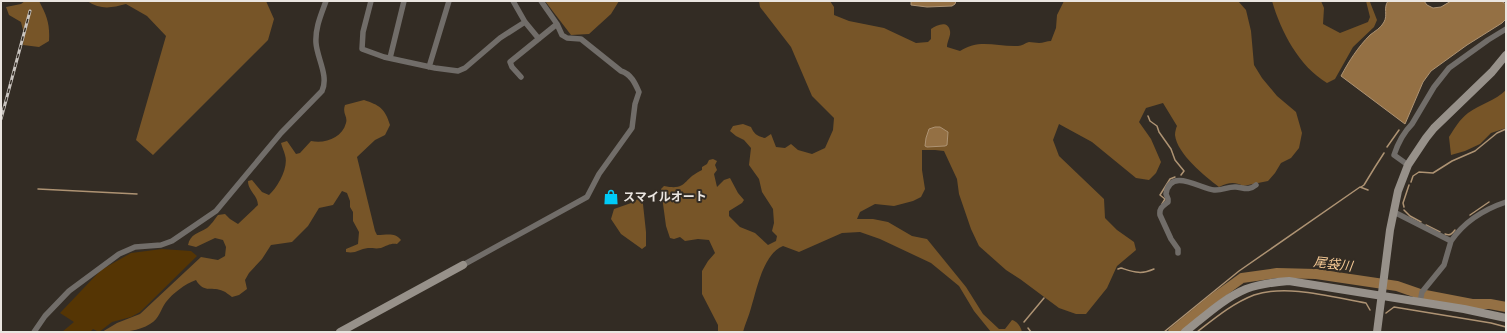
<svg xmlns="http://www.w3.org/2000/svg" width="1507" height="333" font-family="'DM Sans','Noto Sans JP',sans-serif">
<rect width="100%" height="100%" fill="#332c24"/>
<path fill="#553504" d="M162 249 191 251 197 256 140 312 131 317 112 322 99 332 93 329 90 332H62L74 322 60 313 101 270 131 253Z"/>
<path fill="#775528" d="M25 1H39C47 16 50 24 49 41L39 47 23 45 24 34 21 22 9 15 6 7 21 4Z
M87 1H266L274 19 268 40 153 155 136 140 166 36 147 16 126 4C111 8 101 10 87 1Z
M545 1H619L611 14 589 34 571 35Z
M759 1H830L834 7V15L849 21 884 28 916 43 928 42 931 39V29C937 25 948 20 950 31 951 36 947 41 947 47L960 51C979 38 997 47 1018 46 1022 46 1025 43 1029 42 1032 42 1036 43 1039 43 1043 43 1047 41 1051 41L1056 28 1057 15 1064 1H1238L1246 10 1251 31 1254 65 1262 78 1277 96 1296 112 1302 133 1299 148 1291 158 1281 163 1275 173 1268 181 1243 186C1234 181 1228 183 1219 187 1205 176 1177 154 1175 135 1175 132 1176 128 1177 126L1163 103 1146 108 1139 122 1151 139 1161 162 1156 173 1149 180 1136 178 1092 142 1059 124 1053 140 1059 156 1104 199 1105 218 1117 230 1134 242 1136 250 1117 266 1107 288 1086 314H1076L1059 308 1020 279 1006 270 979 246 971 229 959 194 957 179 944 151 935 150H922V170L925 189 921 197 913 201 894 206 875 204 860 212 857 219H873L888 222 912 236 927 239 966 287 983 314 999 329H1005L1012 320C1017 321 1021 327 1022 332H991L974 311 959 286 931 263 880 239 860 232 842 233 799 252 783 246C763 254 757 289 751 308 749 316 745 324 743 332H718V325L702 294V271L708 261 715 253 709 240 698 239 685 241 680 237 674 239 670 238 666 226 661 189 664 186C688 191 682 179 702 170V167L707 164 709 160 713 159 717 161 715 165 717 170 714 174 717 187 724 180 730 178 738 193 744 200 742 203 729 211V216L740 227 755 233 768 245 776 241 777 236 772 231 774 223 773 209 762 192 759 179 749 165 751 148 744 140 736 136 730 131 733 126 743 124 751 127C754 134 757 136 765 138L771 134 776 147 785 148 791 144 798 150 812 154 825 148 833 130 834 118 812 96 791 47 760 7Z
M1272 1H1321L1324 8 1323 24 1340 33 1368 22 1370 17 1366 1 1370 2 1377 20 1374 27 1353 47 1335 79 1327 83C1299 66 1281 32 1272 1Z
M1506 90V128L1491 133 1480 144 1465 151 1451 155 1449 137C1454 129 1460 119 1468 113 1480 104 1495 101 1506 90Z
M364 100C379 105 385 108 390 125L385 135 375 140 357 157 375 231 377 235C387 235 395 232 401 240L397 244C390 243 387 246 381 248 376 249 373 248 368 248 359 249 356 254 346 252V249L358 244 359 232 353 221V212L350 207V201L347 193 342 191 333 205 319 208 308 226 292 242 271 245 262 259 249 273 245 280 247 289 239 295 232 297C229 295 226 292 223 291 213 286 204 294 196 280 185 284 173 293 166 302 160 310 160 318 150 324 136 333 118 332 102 332L117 323 140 314 201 257 218 260 225 256 226 247 223 240 215 238 196 247 188 245C190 234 199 233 207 228 211 225 215 219 218 215L225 214 230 219 238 224 258 205C257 194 248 191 248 181L252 180 262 192 269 195C278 187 289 167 285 155 284 151 282 147 281 143L287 141 296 154 300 153 311 141C325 144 342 138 346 123 348 116 342 114 345 105Z
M642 195 646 232V246L642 249 621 234 611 219 614 209 634 202Z"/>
<path fill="#947044" stroke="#ae9373" d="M911 1H956L955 4 952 6 927 7 911 5Z
M1388 1H1424L1427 5 1433 8 1441 7 1451 1H1501L1506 4V19L1502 23 1467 45 1431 71 1423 82 1405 124 1341 76C1349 61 1358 47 1370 35 1375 31 1381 28 1384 22 1388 15 1383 8 1388 1Z
M935 127H940L948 132 947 145 945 146 927 147 925 146 926 138 929 129Z"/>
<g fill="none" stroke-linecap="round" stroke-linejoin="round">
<path stroke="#ae9373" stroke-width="1.5" d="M1148 116 1150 121 1157 126 1159 132 1171 149 1175 160 1184 171 1181 175
M1387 147 1399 130
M1411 182 1413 176 1419 172 1433 173 1452 161 1475 151 1497 133 1506 129
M1361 187 1364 185 1375 167 1384 153
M38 189 137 194
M1162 204 1165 199 1160 195 1170 179 1175 177
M1404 207 1403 203 1409 185
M1404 210 1410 216 1421 222
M1470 215 1489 202
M1426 225 1440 232
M1445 234C1450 236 1452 234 1455 230
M1118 269 1121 268C1134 272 1141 275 1154 269
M1386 313 1394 307 1491 323 1506 327
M1024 322 1044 298
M1028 328 1031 332
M1164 332 1239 271 1360 187 1368 190
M1197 332C1215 318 1233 303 1254 295 1287 284 1332 297 1366 303L1370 310"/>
<path stroke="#947044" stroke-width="10" d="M1173 332 1213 299 1242 278 1277 273 1316 274 1397 286 1420 294 1472 304H1490L1506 307"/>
<path stroke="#716d69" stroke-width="5.5" d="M371 1 363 32 362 49 384 57 435 68 458 71 465 68 500 38 525 22
M513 1 525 22 539 39
M541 1 557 24
M390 58 404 1
M429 67 449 1
M1408 165 1394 155C1398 143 1403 133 1412 124L1434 87 1449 68 1488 40 1506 29
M1394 212 1451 241
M1178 253V249L1171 239 1160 215C1159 208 1163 206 1168 202V199L1166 194C1170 167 1201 189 1214 190 1222 191 1229 186 1236 187 1244 188 1249 191 1256 185
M463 265 587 197 599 174 632 128 635 104 639 92C635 83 631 74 621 71L581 39 567 38 562 35 557 24 510 62 512 67 521 77
M1420 302 1422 292 1444 265 1451 241C1464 222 1485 209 1506 202
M34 332 45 316 69 291 119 254 135 247 161 245 172 241 216 211 281 133 322 91C329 76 317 58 316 43 315 28 321 15 326 1"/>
<path stroke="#97918a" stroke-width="8" d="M340 332 463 265
M1185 332C1204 317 1224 298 1246 289 1260 284 1275 282 1289 281L1464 309 1506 318
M1377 332 1390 230 1398 191 1408 165 1426 138 1434 128 1492 72 1506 55"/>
<g stroke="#c9c4bf" stroke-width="3">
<path id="rail" d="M1 119 30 11"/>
</g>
<use href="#rail" stroke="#332c24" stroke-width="1.5" stroke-dasharray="4.5" stroke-linecap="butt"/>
</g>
<defs>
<g id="shop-bare" transform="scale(1.2)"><path d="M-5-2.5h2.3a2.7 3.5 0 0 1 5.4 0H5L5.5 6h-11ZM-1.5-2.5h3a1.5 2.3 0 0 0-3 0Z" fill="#00cbf8" stroke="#332c24" stroke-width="2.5" paint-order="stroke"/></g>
</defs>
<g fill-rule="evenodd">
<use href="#shop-bare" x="611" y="197"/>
</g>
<g text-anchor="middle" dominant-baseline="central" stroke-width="4" stroke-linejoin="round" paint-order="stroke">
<g font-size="12" font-weight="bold" fill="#eae5e0" stroke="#332c24" text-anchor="start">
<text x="623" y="197">スマイルオート</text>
</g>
<g font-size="13" font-style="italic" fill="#f7cb96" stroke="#332c24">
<text transform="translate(1333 264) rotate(7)">尾袋川</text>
</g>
</g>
<rect width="1507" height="333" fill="none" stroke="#eae5e0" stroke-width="4"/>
</svg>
